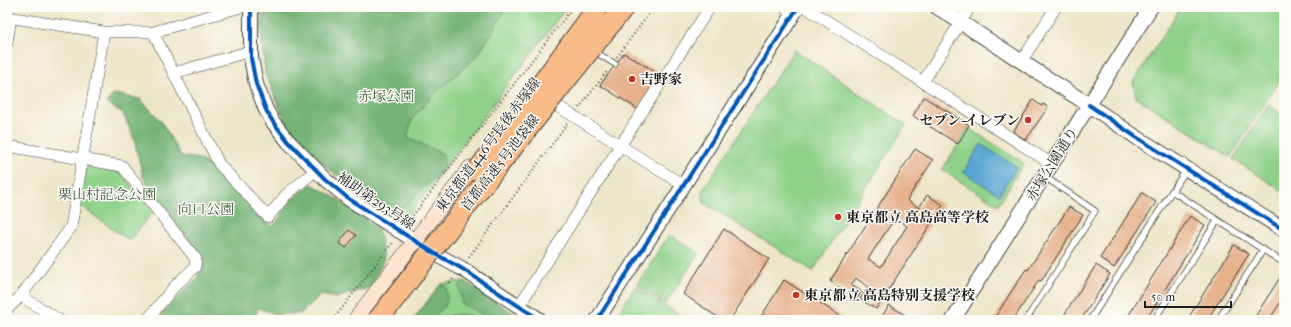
<svg xmlns="http://www.w3.org/2000/svg" width="1291" height="327" font-family="'IM FELL French Canon','Noto Serif JP',serif">
<rect width="100%" height="100%" fill="#fdfcf7"/>
<filter id="ink" filterUnits="userSpaceOnUse"><feTurbulence type="fractalNoise" baseFrequency=".025" numOctaves="2"/><feDisplacementMap in="SourceGraphic" scale="8" xChannelSelector="R" yChannelSelector="G"/><feConvolveMatrix kernelMatrix="1 2 1 2 8 2 1 2 1" color-interpolation-filters="sRGB"/></filter>
<filter id="wash" filterUnits="userSpaceOnUse"><feTurbulence type="fractalNoise" baseFrequency=".012" numOctaves="4" result="noise"/><feDisplacementMap in="SourceGraphic" scale="16" xChannelSelector="R" yChannelSelector="G"/><feGaussianBlur stdDeviation="0.9" result="paint"/><feColorMatrix in="noise" values="0 0 0 0 0 0 0 0 0 0 0 0 0 0 0 0 0 1.4 0 .05"/><feComposite in="paint" operator="in"/></filter>
<g filter="url(#wash)">
<rect width="100%" height="100%" fill="#eee6c9"/>
<path fill="#90d28a" stroke="#567753" d="M261 7H567L411 212 396 216 354 189 338 176 266 70 262 44Z
M1181 7H1284V74L1230 157 1136 97 1133 82Z
M794 50 906 125 813 271 704 203 702 191Z
M1268 105 1284 115V192L1233 159Z
M968 128 1024 163 998 205 942 170Z
M90 165 119 171 153 211 130 241 79 205 85 168Z
M669 235 699 253 665 304 637 285Z
M463 281 524 320H413L441 284Z
M635 287 687 320H614Z"/>
<path fill="#74b476" stroke="#486849" d="M266 7H506L491 35 475 58 433 95 413 118 407 137 443 154 445 167 402 208 365 197 327 168 289 129 265 74 261 33Z
M114 94 140 99 161 121 181 156 199 159 220 172 273 227 292 199 311 184C336 196 357 213 379 230L384 259 371 287 336 298 321 295 301 313 278 315 258 308 255 320H158L163 312 198 277 200 253 165 211 143 177 134 139 123 113 106 103Z
M463 282H465L524 320H490L475 310 462 304 459 286Z
M440 285H443L446 287C449 313 444 303 431 320H413Z
M461 314 472 316 478 320H443L451 315Z"/>
<path fill="#59a5d2" stroke="#3a6077" d="M981 144 1017 167 999 195 963 172Z"/>
<g id="blocks">
<path fill="#e6b18b" fill-rule="evenodd" d="M624 53 661 75 639 110 600 85Z
M924 97 969 125 958 144 913 116Z
M1033 100 1042 106 1043 104 1048 107 1026 140 1013 132Z
M915 149 933 160 907 200 919 208 927 195 943 205 876 309 860 299 868 287 856 278 851 285 861 292 857 299 830 281ZM895 218 907 226 881 267 868 259Z
M1142 193 1156 202 1114 268 1100 258Z
M1069 207 1083 215 1041 281 1039 280 1013 320H993L1026 269 1028 270Z
M1190 216 1205 225 1146 320H1138L1129 315Z
M724 229 769 259 730 320H722L683 294Z
M349 230 356 235 346 248 339 243Z
M1234 245 1249 254 1207 320H1187Z
M1096 265 1110 274 1081 320H1061Z
M1281 276 1284 278V297L1269 320H1253Z
M784 280 845 319 844 320H759Z
M889 305 913 320H880Z"/>
</g>
</g>
<g filter="url(#ink)">
<use href="#blocks" fill-opacity="0" stroke="#3c3a36" stroke-width="1"/>
<g fill="none" stroke-linecap="round" stroke-linejoin="round">
<g stroke="#3c3a36" stroke-width="7">
<path id="service" d="M597 53 615 64
M1187 169 1172 191 1284 263
M1026 320 1095 211 1045 177
M1090 320 1172 191
M1154 320 1217 221
M1218 320 1263 250
M1282 320 1284 316"/>
</g>
<g stroke="#3c3a36" stroke-width="12">
<path id="minor" d="M784 7 794 14
M805 7 1052 164
M7 17 104 32H153L241 7
M153 32 219 164 268 217 286 195 316 170
M7 43 11 17
M1021 62 1056 7
M174 73 251 51
M923 82 970 7
M556 105 683 185
M7 146 122 166 196 259 195 267 174 287 147 320
M21 296 59 320
M519 306 620 146 710 7
M7 309 21 296 71 227 104 32"/>
</g>
<g stroke="#3c3a36" stroke-width="16">
<path id="tertiary" d="M251 7V58L256 84 266 110 273 122 288 141 325 179 349 199 439 256 461 268 540 320
M937 7 1089 105 1136 137 1284 230
M597 320 798 7
M953 320 1151 7"/>
</g>
<g stroke="#3c3a36" stroke-width="16">
<path id="secondary" d="M355 320 470 168"/>
</g>
<g stroke="#3c3a36" stroke-width="22">
<path id="motorway" d="M468 184 489 157"/>
</g>
<path stroke="#3c3a36" stroke-width="2" stroke-dasharray="1 3" stroke-linecap="butt" d="M617 57 654 7
M579 108 608 70
M408 222 573 7
M469 257 567 124
M450 283 454 277
M333 320 393 242"/>
<use href="#service" stroke="#fff" stroke-width="5.5"/>
<use href="#minor" stroke="#fff" stroke-width="11"/>
<use href="#tertiary" stroke="#fff" stroke-width="14"/>
<use href="#secondary" stroke="#fde4d0" stroke-width="15"/>
<use href="#motorway" stroke="#f9bc89" stroke-width="20"/>
<g stroke="#3c3a36" stroke-width="22" stroke-linecap="butt">
<path id="motorway-bridge" d="M478 170 598 7
M378 320 478 191 624 7"/>
</g>
<use href="#motorway-bridge" stroke="#f9bc89" stroke-width="20"/>
<g stroke="#fdfcf7" stroke-width="6">
<path id="cycleway" d="M251 7V58L256 84 266 110 273 122 288 141 325 179 349 199 439 256 461 268 540 320
M1089 105 1136 137 1284 230
M597 320 798 7"/>
</g>
<use href="#cycleway" stroke="#0057b8" stroke-width="4"/>
</g>
</g>
<g fill="#c8321e" stroke="#fdfcf7" stroke-width="1.5">
<circle cx="632" cy="79" r="4"/>
<circle cx="1028" cy="120" r="4"/>
<circle cx="838" cy="217" r="4"/>
<circle cx="796" cy="295" r="4"/>
</g>
<g text-anchor="middle" dominant-baseline="central" stroke-width="3" stroke-linejoin="round" paint-order="stroke">
<g font-size="14" font-weight="bold" fill="#1c1c1c" stroke="#fdfcf7" text-anchor="start">
<text x="640" y="79">吉野家</text>
<text x="1020" y="120" text-anchor="end">セブン-イレブン</text>
<text x="846" y="217">東京都立 高島高等学校</text>
<text x="804" y="295">東京都立 高島特別支援学校</text>
</g>
<g font-size="14" fill="#455c42" stroke="#fdfcf7">
<text x="386" y="96">赤塚公園</text>
<text x="107" y="194">栗山村記念公園</text>
<text x="206" y="209">向口公園</text>
</g>
<g font-size="14" fill="#1c1c1c" stroke="#fdfcf7">
<text transform="translate(488 145) rotate(-53)">東京都道446号長後赤塚線</text>
<text transform="translate(500 163) rotate(-52)">首都高速5号池袋線</text>
<text transform="translate(1052 164) rotate(-58)">赤塚公園通り</text>
<text transform="translate(376 201) rotate(34)">補助第293号線</text>
</g>
</g>
<rect width="1291" height="327" fill="none" stroke="#fdfcf7" stroke-width="24"/>
<path d="M1145 301v6h86v-6" fill="none" stroke="#1c1c1c" stroke-width="2"/>
<text x="1151" y="301" font-size="12" fill="#1c1c1c" stroke="#fdfcf7" stroke-width="3" paint-order="stroke">50 m</text>
</svg>
